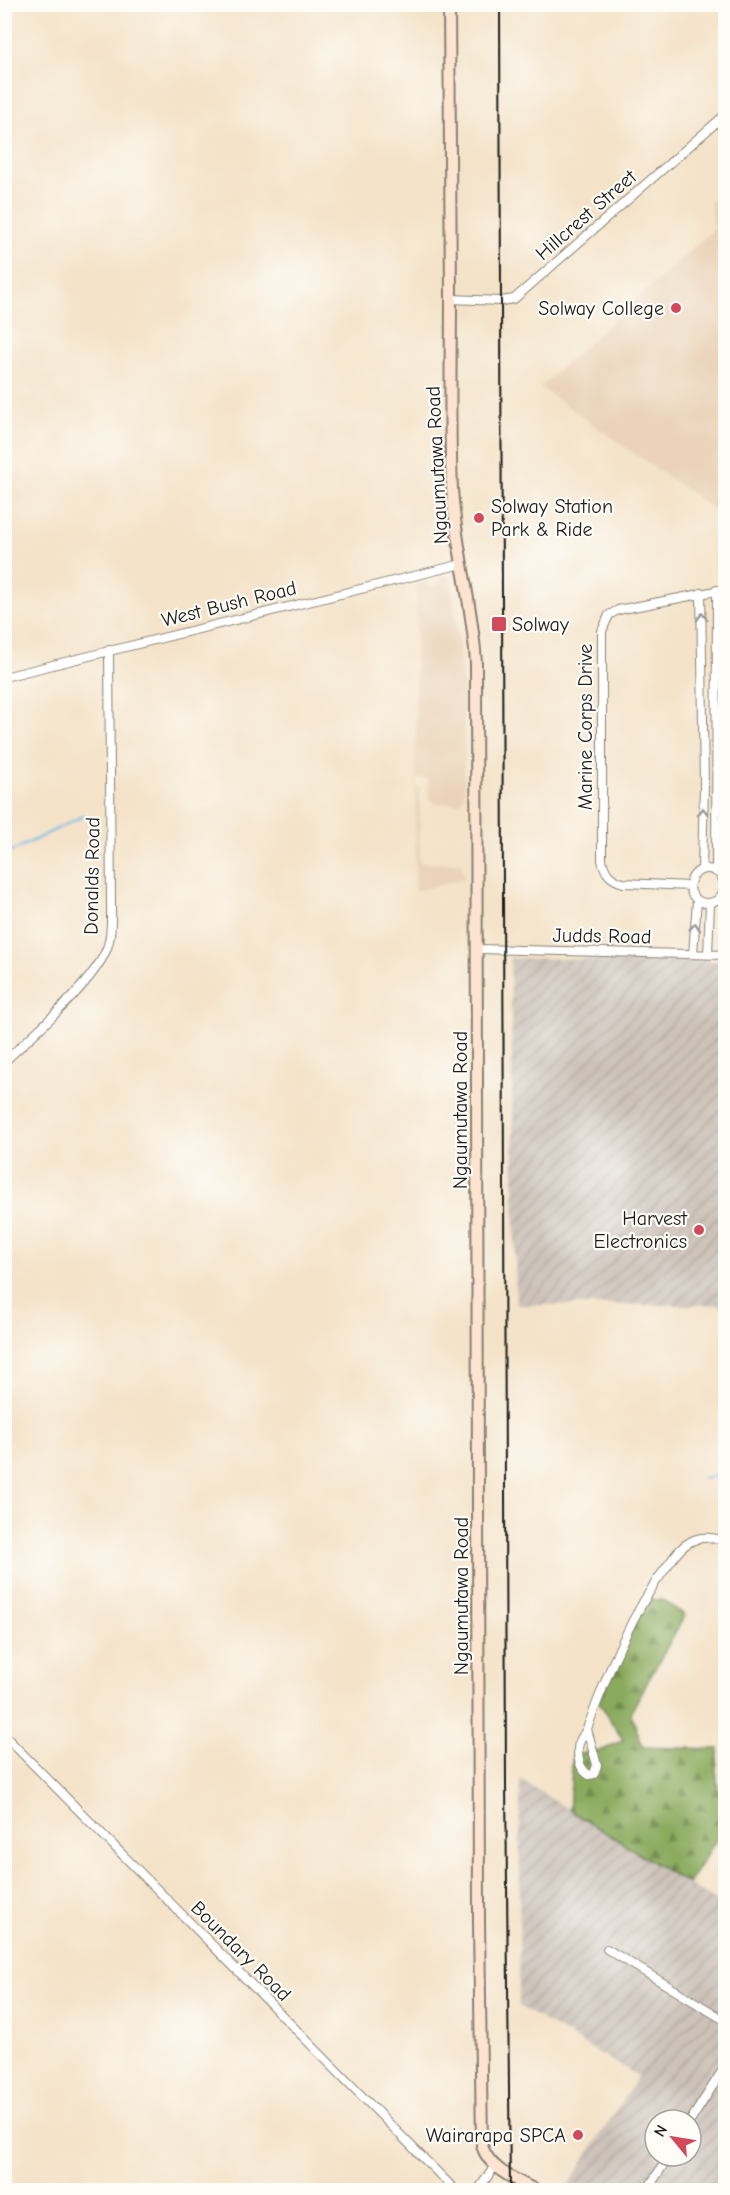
<svg xmlns="http://www.w3.org/2000/svg" width="730" height="2195" font-family="'Comic Neue',sans-serif">
<defs>
<pattern id="industrial-furrows" width="10" height="10" patternUnits="userSpaceOnUse" patternTransform="scale(1.5)"><rect width="10" height="10" fill="#ccc2b9"/><path d="M-1 1l2-2M0 10L10 0M9 11l2-2" fill="none" stroke="#afa69e"/></pattern>
<pattern id="forest-firs" width="22" height="20" patternUnits="userSpaceOnUse" patternTransform="scale(1.5)"><rect width="22" height="20" fill="#8aaa5d"/><path d="M5 1l3.5 6h-7zM16 11l3.5 6h-7z" fill="#708a4c"/></pattern>
</defs>
<rect width="100%" height="100%" fill="#fdfcf7"/>
<filter id="ink" filterUnits="userSpaceOnUse"><feTurbulence type="fractalNoise" baseFrequency=".0167" numOctaves="2"/><feDisplacementMap in="SourceGraphic" scale="12" xChannelSelector="R" yChannelSelector="G"/><feConvolveMatrix kernelMatrix="1 2 1 2 8 2 1 2 1" color-interpolation-filters="sRGB"/></filter>
<filter id="wash" filterUnits="userSpaceOnUse"><feTurbulence type="fractalNoise" baseFrequency=".008" numOctaves="4" result="noise"/><feDisplacementMap in="SourceGraphic" scale="24" xChannelSelector="R" yChannelSelector="G"/><feGaussianBlur stdDeviation="1.35" result="paint"/><feColorMatrix in="noise" values="0 0 0 0 0 0 0 0 0 0 0 0 0 0 0 0 0 1.4 0 .05"/><feComposite in="paint" operator="in"/></filter>
<g filter="url(#wash)">
<rect width="100%" height="100%" fill="#f4e3c9"/>
<path fill="#ead3b8" d="M725 189V517L540 387 714 229 710 203Z
M444 575 451 578 464 692V794L461 803 434 804V801H429L428 778 416 779V787L420 788V863H461L465 879 415 891 416 582 426 580 429 586 439 584 441 576Z"/>
<path fill="url(#industrial-furrows)" fill-rule="evenodd" d="M510 958 725 961V1305H516Z
M520 1779 725 1907V2190H565L638 2076 519 2006ZM655 2120H691V2156H655Z"/>
<path fill="url(#forest-firs)" stroke="#53633c" stroke-width="1.5" d="M646 1599 662 1600 685 1615 633 1708 631 1714 643 1747 719 1749 716 1769 718 1787 725 1804V1826L688 1884 569 1810 573 1755 603 1750 623 1740 599 1702Z"/>
<g fill="none" stroke-linecap="round" stroke-linejoin="round">
<path stroke="#70bbe9" stroke-width="2" d="M4 855 85 815
M703 1478 712 1477 726 1471"/>
</g>
</g>
<g filter="url(#ink)">
<g fill="none" stroke-linecap="round" stroke-linejoin="round">
<g stroke="#888072" stroke-width="10">
<path id="street" d="M451 299 501 301 514 299 726 114
M701 593 704 786 702 870
M4 677 462 564
M690 886a17 17 0 1 1 34 0a17 17 0 1 1-34 0Z
M716 872 717 590
M690 886 623 883C610 879 605 873 602 860V631L609 615 618 610 726 589
M478 949 726 955
M693 954 697 900
M708 955 710 903
M4 1062C31 1036 95 982 107 948 112 934 111 918 111 902L109 650
M587 1729 597 1765 594 1774 589 1775C581 1770 578 1761 578 1751 577 1741 585 1735 588 1726 609 1670 631 1613 668 1565 674 1557 680 1547 690 1542 701 1535 714 1538 726 1541
M4 1735 455 2190
M607 1949 726 2021
M691 2120 726 2065
M478 2190 495 2166
M647 2190 669 2156"/>
</g>
<g stroke="#888072" stroke-width="14">
<path id="secondary" d="M449 4C450 102 451 199 451 296 451 360 449 424 452 488 455 547 473 604 476 664L479 1923 482 2146C490 2170 515 2179 535 2190"/>
</g>
<use href="#street" stroke="#fff" stroke-width="8"/>
<use href="#secondary" stroke="#fde4d1" stroke-width="10"/>
<path stroke="#1c1c1c" stroke-width="2" d="M500 4 506 1784 510 2190"/>
</g>
<defs><path id="oneway-chevron" d="M-2-3.5L2.5 0L-2 3.5" fill="none" stroke-width="1.6" stroke-linecap="round" stroke-linejoin="round" transform="scale(1.5)"/></defs>
<g stroke="#999">
<use href="#oneway-chevron" transform="translate(702 617) rotate(-92)"/>
<use href="#oneway-chevron" transform="translate(703 812) rotate(-89)"/>
<use href="#oneway-chevron" transform="translate(695 927) rotate(-86)"/>
</g>
</g>
<g fill="#d1495b" stroke="#fdfcf7" stroke-width="2">
<circle cx="676" cy="308" r="6"/>
<circle cx="479" cy="518" r="6"/>
<rect x="491" y="616" width="16" height="16" rx="3"/>
<circle cx="699" cy="1230" r="6"/>
<circle cx="578" cy="2135" r="6"/>
</g>
<g text-anchor="middle" dominant-baseline="central" stroke-width="4.5" stroke-linejoin="round" paint-order="stroke">
<g font-size="20" fill="#1c1c1c" stroke="#fdfcf7">
<text transform="translate(586 215) rotate(-41)">Hillcrest Street</text>
<text transform="translate(437 465) rotate(-93)">Ngaumutawa Road</text>
<text transform="translate(229 604) rotate(-14)">West Bush Road</text>
<text transform="translate(585 727) rotate(-90)">Marine Corps Drive</text>
<text transform="translate(92 876) rotate(-89)">Donalds Road</text>
<text transform="translate(602 936) rotate(1)">Judds Road</text>
<text transform="translate(460 1110) rotate(-90)">Ngaumutawa Road</text>
<text transform="translate(461 1596) rotate(-90)">Ngaumutawa Road</text>
<text transform="translate(241 1951) rotate(45)">Boundary Road</text>
</g>
<g font-size="20" fill="#1c1c1c" stroke="#fdfcf7" text-anchor="end">
<text x="664" y="308">Solway College</text>
<text x="491" y="506" text-anchor="start">Solway Station<tspan x="491" dy="23">Park &amp; Ride</tspan></text>
<text x="512" y="624" text-anchor="start">Solway</text>
<text x="687" y="1218">Harvest<tspan x="687" dy="23">Electronics</tspan></text>
<text x="566" y="2135">Wairarapa SPCA</text>
</g>
</g>
<rect width="730" height="2195" fill="none" stroke="#fdfcf7" stroke-width="24"/>
<g transform="translate(673 2138) rotate(300)"><circle r="28" fill="#fdfcf7" stroke="#a3a29f" stroke-width="1.5"/>
<path d="M0-4.5L10 22L0 15L-10 22Z" fill="#d1495b"/>
<text y="-9" font-size="16" font-weight="bold" text-anchor="middle" fill="#1c1c1c">N</text>
</g>
</svg>
